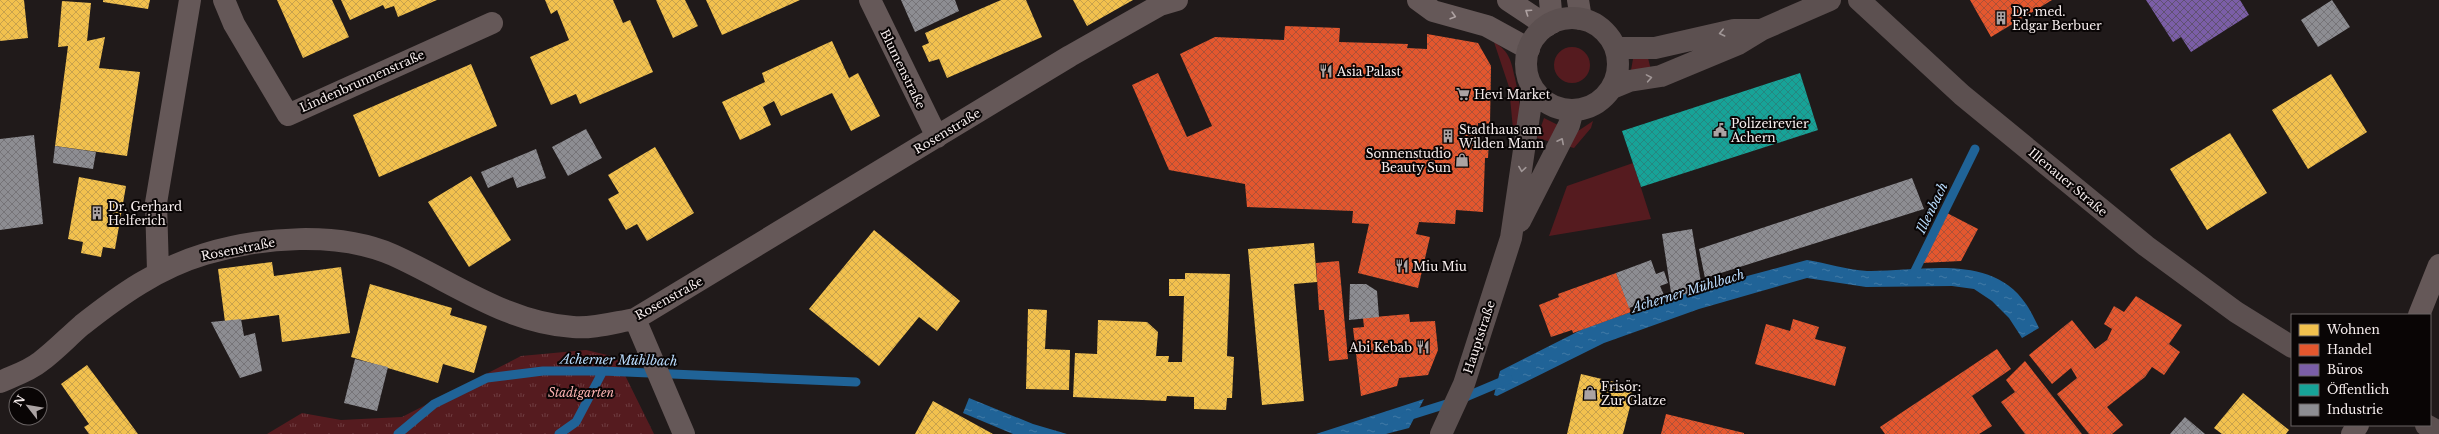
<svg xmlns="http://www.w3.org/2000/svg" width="2439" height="434" font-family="'Libre Baskerville',serif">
<defs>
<pattern id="park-tufts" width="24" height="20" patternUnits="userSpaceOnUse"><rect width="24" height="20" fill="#551b1f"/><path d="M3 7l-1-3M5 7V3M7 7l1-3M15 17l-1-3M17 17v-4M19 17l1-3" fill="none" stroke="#6e3c40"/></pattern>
<pattern id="water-ripples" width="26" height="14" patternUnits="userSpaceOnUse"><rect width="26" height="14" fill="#206397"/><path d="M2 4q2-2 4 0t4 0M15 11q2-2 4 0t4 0" fill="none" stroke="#417aa6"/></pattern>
<pattern id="homes-cross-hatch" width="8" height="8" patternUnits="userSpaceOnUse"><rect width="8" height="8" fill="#f2c14e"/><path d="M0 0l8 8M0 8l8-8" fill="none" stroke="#c8a24c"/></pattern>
<pattern id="shops-cross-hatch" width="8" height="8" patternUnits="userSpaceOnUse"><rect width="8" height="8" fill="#e4572e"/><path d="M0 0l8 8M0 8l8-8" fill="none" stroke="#ae5137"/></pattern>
<pattern id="offices-cross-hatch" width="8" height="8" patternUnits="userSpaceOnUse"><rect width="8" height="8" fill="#7b5ea7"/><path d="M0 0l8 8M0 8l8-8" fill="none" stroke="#605172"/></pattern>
<pattern id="public-cross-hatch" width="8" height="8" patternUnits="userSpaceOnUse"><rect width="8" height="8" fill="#17a398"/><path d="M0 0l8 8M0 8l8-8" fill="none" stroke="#268780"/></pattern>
<pattern id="industry-cross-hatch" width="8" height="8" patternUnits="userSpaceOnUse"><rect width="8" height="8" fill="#8d8d92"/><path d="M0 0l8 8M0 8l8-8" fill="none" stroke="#767478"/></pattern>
</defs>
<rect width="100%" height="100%" fill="#201a1a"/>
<path fill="#551b1f" d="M1494 42C1510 52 1511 61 1515 78 1520 102 1521 107 1519 133L1513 129 1509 87Z
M1554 65a18 18 0 1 1 36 0a18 18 0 1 1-36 0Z
M1648 58 1651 70H1631L1633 59Z
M1544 118 1558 125 1551 142 1537 138Z
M1593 121 1591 128 1574 148 1566 146 1578 131Z
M1633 163 1651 219 1549 236 1567 186Z"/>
<path fill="url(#park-tufts)" d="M586 350 616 357 654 434H267L302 413 341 420 402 417 521 356Z"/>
<path fill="url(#water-ripples)" d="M1807 260C1826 263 1847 270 1867 271 1919 272 1991 252 2026 304 2031 311 2035 320 2039 328L2022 338 2009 318 1992 301 1974 289 1952 286 1866 287 1807 278 1699 309 1604 343 1497 396 1494 395 1500 371 1583 329 1631 312 1702 288Z
M969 398 1033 424 1067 434H1013L963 413Z
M1424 399 1409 428 1386 434H1316Z"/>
<path fill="url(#homes-cross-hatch)" d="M0 0H24L28 38 0 41Z
M103 0H150L148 9 103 2Z
M277 0H332L349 37 303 58Z
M341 0H437L398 17 394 6 385 9 383 5 350 20Z
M545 0H613L623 23 630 20 653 72 580 104 576 94 551 105 530 57 569 40 557 10 551 14Z
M656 0H685L698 26 673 38Z
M706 0H800L722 35Z
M1001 0H1026L1042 37 947 78 939 59 929 62 922 46 929 43 925 33Z
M1073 0H1133L1087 26Z
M62 1 91 3 87 41 105 37 99 68 140 72 127 156 55 146 68 46 58 47Z
M832 41 849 78 858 73 880 116 851 131 832 93 781 116 774 101 763 107 771 125 740 140 722 102 765 82 762 73Z
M471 64 497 126 379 177 353 115Z
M2331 74 2367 132 2308 169 2272 110Z
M2230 133 2267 193 2207 230 2170 169Z
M655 147 694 213 647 241 637 224 626 230 608 199 619 193 608 175Z
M471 176 511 240 469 267 428 202Z
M79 177 126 186 115 249 103 247 101 257 81 253 83 242 68 239Z
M874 230 960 301 937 331 919 317 879 366 809 309Z
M1314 243 1317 282 1294 284 1304 401 1262 405 1248 249Z
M272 262 274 276 341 267 350 333 282 342 279 315 225 322 218 269Z
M1185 273 1230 274 1227 356 1234 357 1232 398H1227L1226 410 1194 409V397L1167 396 1166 401 1073 397 1075 353 1097 354 1098 320 1147 322 1158 332 1156 356H1169L1168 362H1182L1184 296H1169V279H1185Z
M370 284 452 308 450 315 487 326 474 373 443 364 438 383 351 357Z
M1028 309 1047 310 1045 349 1070 350 1069 390 1026 389Z
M87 365 116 404 138 434H89L84 427 89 424 61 384Z
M1581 374 1635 387 1623 434H1567Z
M2243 393 2289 430 2286 434H2222L2214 428Z
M933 401 993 434H915Z"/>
<path fill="url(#shops-cross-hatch)" d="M1970 0H2052L1991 37Z
M1285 26 1340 28 1339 42 1408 44 1407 48 1427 49V34L1478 43 1491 66 1490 124 1478 123 1477 140 1489 141 1488 158H1485L1483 212 1456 210 1455 224 1419 222 1416 234 1430 237 1418 288 1358 273 1369 224 1352 223 1353 211 1247 207 1245 184 1169 170 1132 85 1158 73 1187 137 1212 126 1180 54 1215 37 1284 40Z
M1947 213 1978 229 1961 261 1921 263Z
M1339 261 1348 359 1329 361 1324 310H1319L1316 263Z
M1616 273 1631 312 1573 333 1572 330 1551 337 1539 305 1559 297 1558 294Z
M2136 296 2182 325 2169 344 2180 352 2164 375 2152 367 2145 377 2107 407 2123 425 2112 434H2089L2057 394 2077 378 2071 368 2052 384 2029 355 2072 320 2095 349 2107 340 2112 329 2104 324 2114 306 2124 312Z
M1409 314 1410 322 1435 321 1438 350 1428 375 1399 378 1397 386 1361 396 1353 328 1364 327 1363 318Z
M1793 319 1819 327 1815 339 1846 347 1835 386 1755 364 1766 324 1790 331Z
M1997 349 2011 369 1972 396 1992 426 1979 434H1885L1880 427Z
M2025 361 2082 434H2025L2001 402 2015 392 2006 380Z
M1666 414 1744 433V434H1661Z"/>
<path fill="url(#offices-cross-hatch)" d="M2146 0H2240L2249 15 2191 52 2181 37 2173 42Z"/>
<path fill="url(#public-cross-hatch)" d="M1800 73 1818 130 1641 187 1622 131Z"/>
<path fill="url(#industry-cross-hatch)" d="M901 0H955L959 11 915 32Z
M2332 0 2350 27 2318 47 2301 20Z
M586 129 602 158 568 176 552 147Z
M34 135 43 224 0 230V139Z
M55 146 96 152 93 169 53 163Z
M536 149 546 178 517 188 513 177 488 188 481 172Z
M1912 178 1924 209 1705 278 1699 249Z
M1692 229 1702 288 1672 299 1662 234Z
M1651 260 1656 274 1664 271 1668 283 1660 286 1664 295 1629 308 1616 273Z
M1350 284H1366L1377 291 1379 317 1349 320Z
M241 319 244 336 255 333 262 371 240 378 211 322Z
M355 359 388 367 377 411 344 403Z
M2185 417 2205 434H2170Z"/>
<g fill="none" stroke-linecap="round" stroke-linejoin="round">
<path stroke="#206397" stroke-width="9" d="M1911 279 1975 149
M1405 417 1456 401 1508 379
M398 434 434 404 487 378 543 371H603L856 382
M559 434 576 422 603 371"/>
<path stroke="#655858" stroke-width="22" d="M224 0 234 24 288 115 492 23
M870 0 937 137
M1418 0 1433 11 1487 26 1529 49
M1508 0 1547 26
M1550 0 1552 23
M1578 0 1581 19
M158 271 156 203 190 0
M2419 315 2439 265
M635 319 684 434
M0 382C13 376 29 371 40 362 55 351 68 337 82 325 120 295 158 268 205 254 261 237 338 231 393 255 453 282 507 323 573 327 593 329 616 322 635 319L1070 56 1160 5 1177 0
M2352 434 2358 425"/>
<path stroke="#5c5050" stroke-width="22" d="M1859 0 1962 95 2146 246 2236 312 2292 347
M1526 64a46 46 0 1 1 92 0a46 46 0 1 1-92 0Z
M1616 48H1655L1734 30H1760
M1612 88 1629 81 1661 76 1738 44 1761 30 1830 0
M1520 221 1569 125 1573 110
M2426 425 2439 432
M1441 434 1464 384 1511 238 1533 89"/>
</g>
<defs><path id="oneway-chevron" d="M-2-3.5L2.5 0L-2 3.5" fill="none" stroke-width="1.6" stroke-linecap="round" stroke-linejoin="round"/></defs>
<g stroke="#aea2a2">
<use href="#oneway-chevron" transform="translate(1528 12) rotate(-146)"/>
<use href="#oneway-chevron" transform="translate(1453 16) rotate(16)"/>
</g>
<g stroke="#a19797">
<use href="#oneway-chevron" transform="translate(1722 33) rotate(167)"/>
<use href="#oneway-chevron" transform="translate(1649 78) rotate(-10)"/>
<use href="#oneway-chevron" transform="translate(1561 141) rotate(-63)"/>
<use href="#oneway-chevron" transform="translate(1522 169) rotate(99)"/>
</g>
<defs>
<g id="building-bare" transform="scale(1.08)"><path d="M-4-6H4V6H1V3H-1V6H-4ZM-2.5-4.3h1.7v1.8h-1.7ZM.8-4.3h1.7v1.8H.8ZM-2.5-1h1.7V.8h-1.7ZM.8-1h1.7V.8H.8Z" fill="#aba3a3" stroke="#090505" stroke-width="2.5" paint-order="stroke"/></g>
<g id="restaurant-bare" transform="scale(1.08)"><path d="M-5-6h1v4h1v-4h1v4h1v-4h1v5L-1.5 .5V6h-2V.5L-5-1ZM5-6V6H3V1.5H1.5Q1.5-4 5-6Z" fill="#aba3a3" stroke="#090505" stroke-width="2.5" paint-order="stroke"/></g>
<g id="supermarket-bare" transform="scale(1.08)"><path d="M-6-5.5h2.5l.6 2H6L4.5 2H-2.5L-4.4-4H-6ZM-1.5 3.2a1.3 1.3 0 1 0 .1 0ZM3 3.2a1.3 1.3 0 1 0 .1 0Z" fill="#aba3a3" stroke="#090505" stroke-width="2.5" paint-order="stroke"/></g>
<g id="civic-bare" transform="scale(1.08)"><path d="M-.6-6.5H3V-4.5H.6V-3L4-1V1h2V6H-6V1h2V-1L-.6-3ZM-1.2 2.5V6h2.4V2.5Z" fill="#aba3a3" stroke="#090505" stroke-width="2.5" paint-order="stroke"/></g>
<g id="shop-bare" transform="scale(1.08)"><path d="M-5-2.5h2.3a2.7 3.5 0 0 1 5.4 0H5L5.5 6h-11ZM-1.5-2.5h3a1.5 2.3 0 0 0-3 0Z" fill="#aba3a3" stroke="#090505" stroke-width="2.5" paint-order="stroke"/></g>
</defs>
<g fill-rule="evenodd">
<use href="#building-bare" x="2001" y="18"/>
<use href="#restaurant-bare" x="1326" y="71"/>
<use href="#supermarket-bare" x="1463" y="94"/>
<use href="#civic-bare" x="1720" y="130"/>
<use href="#building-bare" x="1448" y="136"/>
<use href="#shop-bare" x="1462" y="160"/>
<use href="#building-bare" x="97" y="213"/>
<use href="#restaurant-bare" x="1402" y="266"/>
<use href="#restaurant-bare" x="1423" y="347"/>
<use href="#shop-bare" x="1590" y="393"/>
</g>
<g text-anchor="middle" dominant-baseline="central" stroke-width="4" stroke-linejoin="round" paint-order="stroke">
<g font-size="12" fill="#f6eded" stroke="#090505" text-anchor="start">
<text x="2012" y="11">Dr. med.<tspan x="2012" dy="14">Edgar Berbuer</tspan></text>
<text x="1337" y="71">Asia Palast</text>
<text x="1474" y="94">Hevi Market</text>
<text x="1731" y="123">Polizeirevier<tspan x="1731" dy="14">Achern</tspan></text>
<text x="1459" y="129">Stadthaus am<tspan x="1459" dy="14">Wilden Mann</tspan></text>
<text x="1451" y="153" text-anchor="end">Sonnenstudio<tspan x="1451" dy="14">Beauty Sun</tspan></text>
<text x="108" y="206">Dr. Gerhard<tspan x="108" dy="14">Helferich</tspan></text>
<text x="1413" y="266">Miu Miu</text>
<text x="1412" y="347" text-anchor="end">Abi Kebab</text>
<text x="1601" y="386">Frisör:<tspan x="1601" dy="14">Zur Glatze</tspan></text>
</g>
<g font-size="12" fill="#f6eded" stroke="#090505">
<text transform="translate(903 69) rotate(64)">Blumenstraße</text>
<text transform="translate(362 81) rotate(-24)">Lindenbrunnenstraße</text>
<text transform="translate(947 131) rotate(-31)">Rosenstraße</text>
<text transform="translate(2068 182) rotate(40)">Illenauer Straße</text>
<text transform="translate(238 249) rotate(-11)">Rosenstraße</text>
<text transform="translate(669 298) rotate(-29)">Rosenstraße</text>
<text transform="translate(1479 337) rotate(-72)">Hauptstraße</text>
</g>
<g font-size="12" font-style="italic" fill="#feb4b3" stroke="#090505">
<text x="581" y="392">Stadtgarten</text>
</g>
<g font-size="13" font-style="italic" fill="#b7d9fa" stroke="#090505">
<text transform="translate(1932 208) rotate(-64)">Illenbach</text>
<text transform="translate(1688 291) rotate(-17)">Acherner Mühlbach</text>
<text transform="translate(619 360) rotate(1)">Acherner Mühlbach</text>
</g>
</g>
<rect x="2291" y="314" width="140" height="112" fill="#090505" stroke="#686262"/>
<rect x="2299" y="324" width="20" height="12" fill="#f2c14e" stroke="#686262"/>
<text x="2327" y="334" font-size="12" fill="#f6eded">Wohnen</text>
<rect x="2299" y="344" width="20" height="12" fill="#e4572e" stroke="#686262"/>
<text x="2327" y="354" font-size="12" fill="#f6eded">Handel</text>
<rect x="2299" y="364" width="20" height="12" fill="#7b5ea7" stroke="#686262"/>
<text x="2327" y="374" font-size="12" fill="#f6eded">Büros</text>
<rect x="2299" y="384" width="20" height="12" fill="#17a398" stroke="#686262"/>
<text x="2327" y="394" font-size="12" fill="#f6eded">Öffentlich</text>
<rect x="2299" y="404" width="20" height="12" fill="#8d8d92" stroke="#686262"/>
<text x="2327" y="414" font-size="12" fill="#f6eded">Industrie</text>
<g transform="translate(28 406) rotate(301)"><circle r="19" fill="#090505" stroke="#686262"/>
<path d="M0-3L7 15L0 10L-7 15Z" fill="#aba3a3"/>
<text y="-6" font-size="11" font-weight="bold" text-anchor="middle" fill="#f6eded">N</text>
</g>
</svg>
